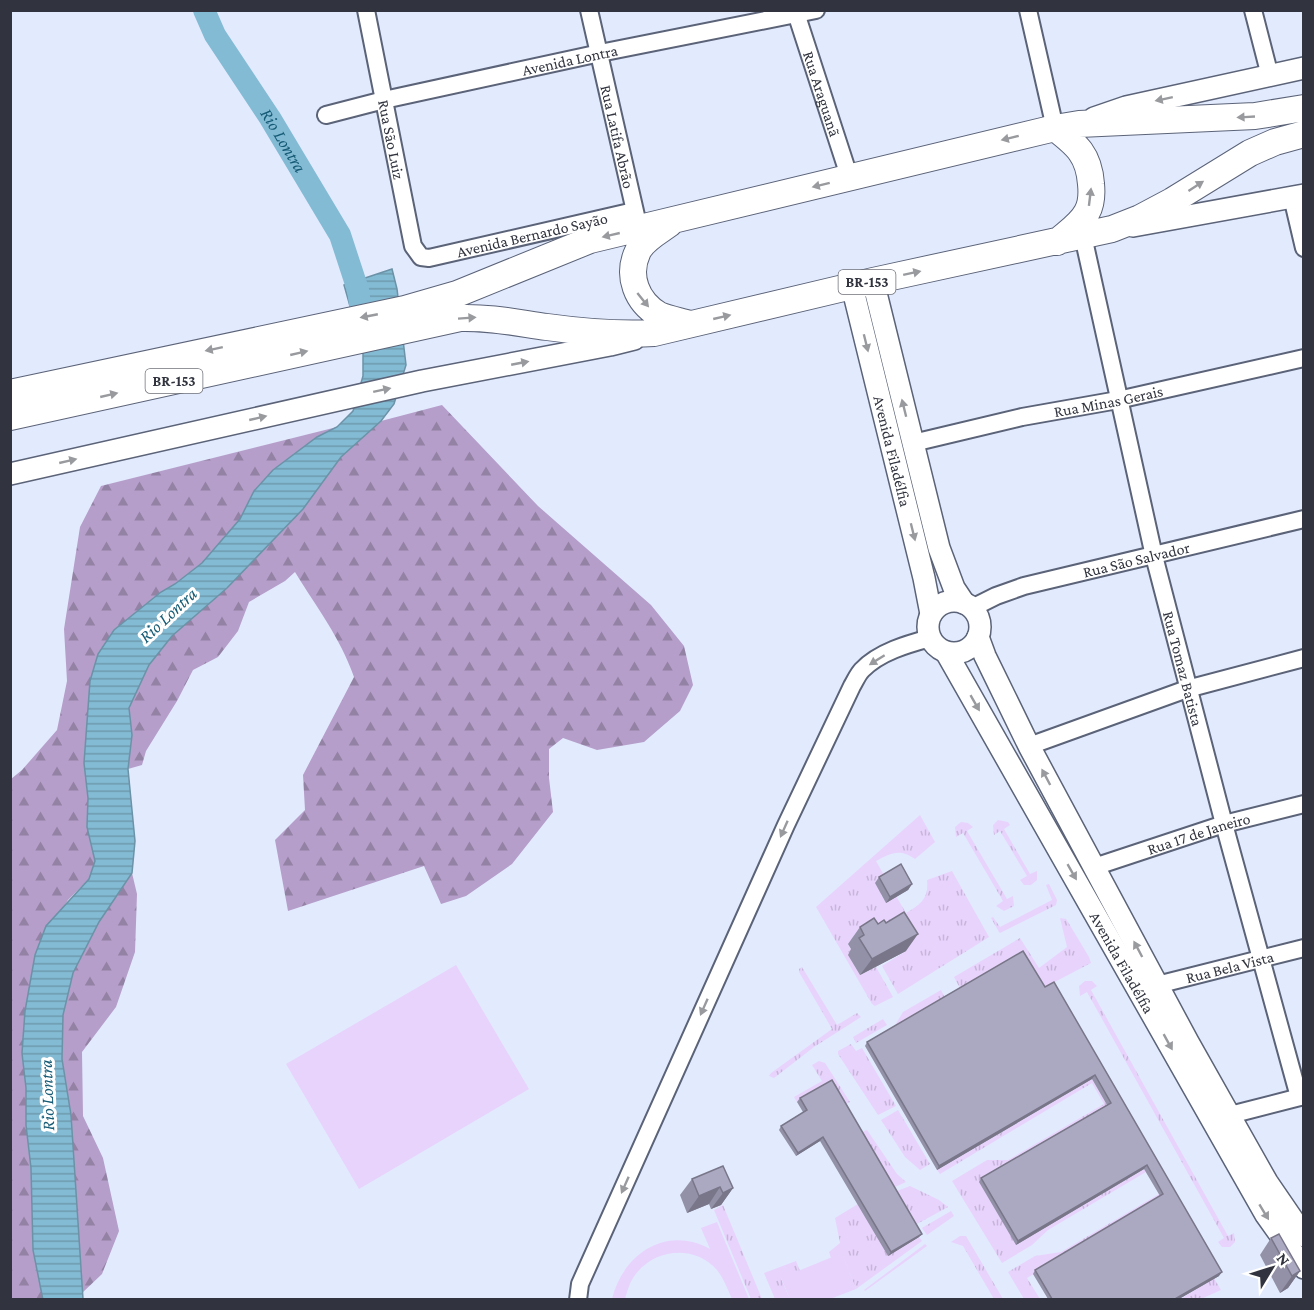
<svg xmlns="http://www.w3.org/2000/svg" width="1314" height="1310" font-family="'Crimson Pro',serif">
<defs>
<pattern id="grass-tufts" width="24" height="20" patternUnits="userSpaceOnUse" patternTransform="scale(1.5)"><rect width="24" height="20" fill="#e8d3fc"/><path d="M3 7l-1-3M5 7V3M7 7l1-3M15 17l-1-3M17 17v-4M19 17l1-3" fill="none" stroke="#c7b6d9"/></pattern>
<pattern id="forest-firs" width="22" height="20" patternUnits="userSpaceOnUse" patternTransform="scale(1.5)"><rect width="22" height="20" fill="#b59eca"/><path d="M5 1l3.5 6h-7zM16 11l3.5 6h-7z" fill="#9482a5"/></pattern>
<pattern id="water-rules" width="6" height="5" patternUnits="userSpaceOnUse" patternTransform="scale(1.5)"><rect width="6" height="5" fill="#84bbd4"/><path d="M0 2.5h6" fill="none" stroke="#6d99ad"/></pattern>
</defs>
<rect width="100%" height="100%" fill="#e2eafe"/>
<path fill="url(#grass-tufts)" d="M920 815 935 842 915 859C900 848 890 853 876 861L885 877 881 895 886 902 896 896 906 913C921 904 929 898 927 880L952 871 989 937 898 994 882 966 906 951 848 944 863 973 876 967 893 997 875 1006 872 1004 816 907Z
M998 820 1008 822 1010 825 1004 829 1030 874 1037 871V880L1031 885H1024L1020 880 1027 876 1000 831 994 835 993 825Z
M961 822 968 823 973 827 967 831 1007 899 1013 896 1014 906 1004 911 996 906 1003 901 963 833 956 837 955 827Z
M1049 884 1057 900 1056 905 1000 933 999 932 991 918 993 917 1000 927 1052 900 1046 885Z
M1060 918 1066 919 1068 922 1089 957 1091 963 1043 988 961 990 954 977 1020 938 1039 968 1067 947Z
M802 967 837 1025 857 1013 861 1017 814 1047 774 1078 769 1076 771 1073 832 1029 799 972V969Z
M1085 981H1092L1097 986 1091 990 1228 1236 1234 1233 1235 1242 1230 1247H1222L1218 1242 1224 1238 1087 992 1080 996 1079 986Z
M941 990 945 998 894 1027 903 1012Z
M883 1019 887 1025 856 1043 853 1037Z
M851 1044 856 1051 862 1048 896 1106 878 1115 838 1054V1051Z
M819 1061 825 1063 850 1102 846 1104 797 1102 794 1097 822 1081 812 1065Z
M1092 1079 1113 1116 1016 1244 1139 1172 1142 1166 1146 1172 1048 1230 1032 1245 1002 1263 952 1181 987 1160H1008L1104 1104 1092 1083 940 1174 937 1170Z
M898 1110 930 1164 920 1170 905 1157 881 1120Z
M867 1130 897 1174 906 1182 895 1187 862 1132Z
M910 1186 939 1200 948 1207 917 1224 897 1191Z
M1159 1194 1161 1198 1027 1278 1040 1299H1024L1008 1272 1035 1256 1061 1252Z
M858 1204 888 1255 919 1237 922 1241 856 1289 842 1254 831 1258 829 1252 840 1243 835 1218Z
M723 1205 762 1299H751L714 1210Z
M951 1211 954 1216 927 1235 922 1228Z
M960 1236H966L1003 1299H994L963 1246 951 1242Z
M925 1244 927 1246 865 1291 864 1290Z
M796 1261 800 1271 781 1279 790 1299H775L764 1273Z
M1214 1278 1221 1290 1201 1299 1179 1300Z"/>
<path fill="url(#forest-firs)" d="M442 405 538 506 651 605 684 646 693 685 680 711 644 742 597 750 563 738 549 749V778L553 812 512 864 466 896 441 904 424 866 288 911 275 840 305 810 303 775 354 677C340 637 317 608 295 572L285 581 249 602 238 631 218 657 193 670 177 701 146 751 142 765 128 769 132 735 129 708 149 665 172 636 227 588 303 509 341 457 381 421Z
M337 427 317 437 273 470 254 491 240 519 202 563 175 584 161 592 114 630 88 798 87 827 95 861 89 879 68 900 35 955 25 1011 22 1053 26 1088V1125L31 1168 33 1250 43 1299 11 1300V779L22 770 57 730 67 681 64 629 80 527 101 486Z
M132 873 137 894 135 952 116 1007 82 1052 83 1116 103 1158 119 1231 102 1274 81 1294 71 1115 62 1059 63 1015 73 973 99 922Z"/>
<path fill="#e8d3fc" d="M456 965 529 1089 359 1189 286 1064Z
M717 1222 749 1299H732C728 1290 724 1279 717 1270 695 1244 652 1248 633 1278 629 1284 627 1292 625 1299H612C623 1254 666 1225 710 1249L701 1228Z
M842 1253 856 1289 830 1299H790L781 1278Z"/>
<path fill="url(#water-rules)" stroke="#6b92a7" stroke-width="1.5" d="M392 269 397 289 406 365 394 404 381 421 341 457 303 509 227 588 172 636 149 665 129 708 132 735 128 769 135 841 132 873 99 922 73 973 63 1015 62 1059 71 1115 83 1299 43 1300 33 1250 31 1168 26 1125V1088L22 1053 25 1011 35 955 46 926 89 879 95 861 87 827 88 798 84 763 90 681 98 654 114 630 161 592 175 584 202 563 240 519 254 491 273 470 317 437 337 427 353 411 363 376V352L344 285Z"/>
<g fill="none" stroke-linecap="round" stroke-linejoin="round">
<path stroke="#84bbd4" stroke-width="22" id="s1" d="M204 10 215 35 270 118 340 235 358 290 361 311"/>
<g stroke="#5b6378" stroke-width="20">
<g id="minor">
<path id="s2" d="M366 10 413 246 421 257 429 258 634 211"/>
<path id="s3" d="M589 10 637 220"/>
<path id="s4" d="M795 10 850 179"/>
<path d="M1028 10 1055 128"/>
<path d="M1253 10 1270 76"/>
<path id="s5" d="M326 115 384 100 600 53 816 10"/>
<path d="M1292 197 1304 248"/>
<path id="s6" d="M1083 236 1154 556 1224 824 1299 1097"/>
<path id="s7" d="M913 443 1022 417 1118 400 1304 358"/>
<path id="s8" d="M972 608 996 596 1024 586 1304 519"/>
<path d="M1029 746 1187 689 1304 658"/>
<path id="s9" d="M1094 867 1224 824 1304 804"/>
<path id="s10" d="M1157 985 1304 948"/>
<path d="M1230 1115 1304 1096"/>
<path d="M578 1300 580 1284 786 825 852 686C855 681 858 674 862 670 879 652 908 644 930 638"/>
</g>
</g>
<g stroke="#5b6378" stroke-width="24">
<g id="major">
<path d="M1094 118 1126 107 1304 68"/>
<path d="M1133 226 1304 195"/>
<path d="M873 281 939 548 954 588 964 603"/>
<path id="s11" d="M852 286 924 578 931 614"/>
<path d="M10 474 422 381 610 345 634 339"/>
<circle cx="954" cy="627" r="26"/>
<path d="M978 637 985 656 1029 746 1188 1042 1267 1182 1304 1236"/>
<path id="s12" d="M946 652 1266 1215 1304 1268"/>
</g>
</g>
<g stroke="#5b6378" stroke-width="28">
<path id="highway" d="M1055 128C1077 145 1089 155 1091 184 1092 194 1092 203 1087 212 1081 224 1067 233 1057 242
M669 224C658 232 644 239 638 251 626 276 637 302 659 315 668 319 680 321 690 324
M10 393 405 309 457 294 590 240 1055 128 1079 124 1255 116 1304 108
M10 417 460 318C490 317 518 323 547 327 583 332 618 335 654 333L873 281 1112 229 1140 218 1172 201 1250 153 1275 142 1304 134"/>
</g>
<use href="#minor" stroke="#fff" stroke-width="16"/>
<use href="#major" stroke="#fff" stroke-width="21"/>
<use href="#highway" stroke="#fff" stroke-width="26"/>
</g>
<path fill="#9391a7" d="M879 877 912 884 908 890 886 903 875 883Z
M878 924 906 951 860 975 848 955 851 949 848 944 860 927Z
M1023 951 1219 1276 1179 1299H1048L1033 1274 1035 1270 1160 1196 1144 1169 1016 1245 979 1182 981 1178 1107 1105 1092 1079 937 1170 865 1046 867 1042Z
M800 1098 919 1237 888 1256 820 1141 796 1156 779 1130 781 1126 803 1112 797 1102Z
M692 1179 733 1188 721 1205 711 1209 709 1204 687 1213 680 1195Z
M1271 1238 1300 1271 1288 1288 1280 1293 1260 1255Z"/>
<path fill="#787688" d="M912 884 908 890 886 903 890 897Z
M918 934 906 951 860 975 872 959Z
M1095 1075 1092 1079 937 1170 939 1166Z
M823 1137 820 1141 796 1156 798 1153Z
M1147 1165 1144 1169 1016 1245 1018 1241Z
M720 1187 709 1204 687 1213 699 1196Z
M733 1188 721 1205 711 1209 723 1193Z
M922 1234 919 1237 888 1256 891 1252Z
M1300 1271 1288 1288 1280 1293 1292 1276Z
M1222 1272 1219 1276 1179 1299H1175Z"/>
<path fill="#aba9c2" stroke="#787688" stroke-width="1.5" d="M901 864 912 884 890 897 879 877Z
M904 912 918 934 872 959 859 938 864 935 860 927 874 918 878 924 884 920 886 923Z
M1023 951 1045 987 1054 982 1222 1272 1175 1299H1052L1035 1270 1163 1194 1147 1165 1018 1241 981 1178 1111 1103 1095 1075 939 1166 867 1042Z
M832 1080 922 1234 891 1252 823 1137 798 1153 781 1126 807 1110 800 1098Z
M723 1166 733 1188 723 1193 720 1187 699 1196 692 1179Z
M1279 1234 1300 1271 1292 1276 1271 1238Z"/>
<defs><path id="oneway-solid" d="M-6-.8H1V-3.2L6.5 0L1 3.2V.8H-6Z" transform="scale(1.5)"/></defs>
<g fill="#989a9e">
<use href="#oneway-solid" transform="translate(1164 99) rotate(168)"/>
<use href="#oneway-solid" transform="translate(1246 117) rotate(177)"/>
<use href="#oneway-solid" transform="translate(1010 138) rotate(166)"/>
<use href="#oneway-solid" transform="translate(821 185) rotate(166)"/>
<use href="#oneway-solid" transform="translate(1196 186) rotate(-33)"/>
<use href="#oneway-solid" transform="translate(1090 197) rotate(-83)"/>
<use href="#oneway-solid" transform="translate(611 235) rotate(167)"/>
<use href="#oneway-solid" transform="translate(912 273) rotate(-12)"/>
<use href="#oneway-solid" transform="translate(643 300) rotate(51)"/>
<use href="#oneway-solid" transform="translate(369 316) rotate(169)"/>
<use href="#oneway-solid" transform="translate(722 317) rotate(-13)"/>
<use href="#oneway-solid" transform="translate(467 318) rotate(-4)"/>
<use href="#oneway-solid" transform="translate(866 343) rotate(76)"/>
<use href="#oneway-solid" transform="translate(214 349) rotate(168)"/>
<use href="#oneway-solid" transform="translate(299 353) rotate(-13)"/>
<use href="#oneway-solid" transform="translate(520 363) rotate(-11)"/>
<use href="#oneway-solid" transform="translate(382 390) rotate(-12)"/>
<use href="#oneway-solid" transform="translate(109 395) rotate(-13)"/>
<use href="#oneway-solid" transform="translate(904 408) rotate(-104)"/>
<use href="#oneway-solid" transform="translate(258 418) rotate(-13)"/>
<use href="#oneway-solid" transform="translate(68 461) rotate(-13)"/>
<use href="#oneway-solid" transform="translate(913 532) rotate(76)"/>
<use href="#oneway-solid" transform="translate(877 660) rotate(148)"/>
<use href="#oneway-solid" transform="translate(975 703) rotate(60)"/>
<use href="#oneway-solid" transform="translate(1046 777) rotate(-118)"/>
<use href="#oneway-solid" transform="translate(784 829) rotate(114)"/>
<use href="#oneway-solid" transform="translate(1072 872) rotate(60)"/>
<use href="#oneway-solid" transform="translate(1138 949) rotate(-118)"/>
<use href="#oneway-solid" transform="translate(704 1007) rotate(114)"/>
<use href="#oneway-solid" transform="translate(1168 1042) rotate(61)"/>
<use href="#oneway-solid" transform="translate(625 1185) rotate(114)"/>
<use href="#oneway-solid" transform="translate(1264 1212) rotate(59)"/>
</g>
<g text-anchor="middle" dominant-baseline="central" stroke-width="6" stroke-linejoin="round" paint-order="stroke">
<g fill="#fff" stroke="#6f7178" stroke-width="1.5">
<rect x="838.5" y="270" width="57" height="24" rx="4.5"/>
<rect x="145.5" y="369" width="57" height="24" rx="4.5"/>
</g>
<g font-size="15" font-weight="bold" fill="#31343e">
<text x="867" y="282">BR-153</text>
<text x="174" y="381">BR-153</text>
</g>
<g font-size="16" fill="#31343e" stroke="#fff">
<text stroke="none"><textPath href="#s5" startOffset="250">Avenida Lontra</textPath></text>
<text stroke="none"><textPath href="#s4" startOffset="88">Rua Araguanã</textPath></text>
<text stroke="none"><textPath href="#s3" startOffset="130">Rua Latifa Abrão</textPath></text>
<text stroke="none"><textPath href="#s2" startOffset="132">Rua São Luiz</textPath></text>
<text stroke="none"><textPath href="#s2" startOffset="368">Avenida Bernardo Sayão</textPath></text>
<text stroke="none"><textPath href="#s7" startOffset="200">Rua Minas Gerais</textPath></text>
<text stroke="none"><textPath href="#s11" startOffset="170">Avenida Filadélfia</textPath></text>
<text stroke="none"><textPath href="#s8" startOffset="172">Rua São Salvador</textPath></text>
<text stroke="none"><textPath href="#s6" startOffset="444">Rua Tomaz Batista</textPath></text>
<text stroke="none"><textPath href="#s9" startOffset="110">Rua 17 de Janeiro</textPath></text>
<text stroke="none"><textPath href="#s12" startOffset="357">Avenida Filadélfia</textPath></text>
<text stroke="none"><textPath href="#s10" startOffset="75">Rua Bela Vista</textPath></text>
</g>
<g font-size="18" font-style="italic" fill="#165b75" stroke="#fff">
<text stroke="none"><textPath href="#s1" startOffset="153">Rio Lontra</textPath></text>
<text transform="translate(168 615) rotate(-43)">Rio Lontra</text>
<text transform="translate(47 1095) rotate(-92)">Rio Lontra</text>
</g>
</g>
<rect width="1314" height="1310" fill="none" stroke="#31343e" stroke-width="24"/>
<g transform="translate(1272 1268) rotate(52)" stroke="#ffffff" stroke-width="4.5" paint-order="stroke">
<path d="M0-4.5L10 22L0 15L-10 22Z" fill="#31343e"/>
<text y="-9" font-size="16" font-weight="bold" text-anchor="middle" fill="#31343e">N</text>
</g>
</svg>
